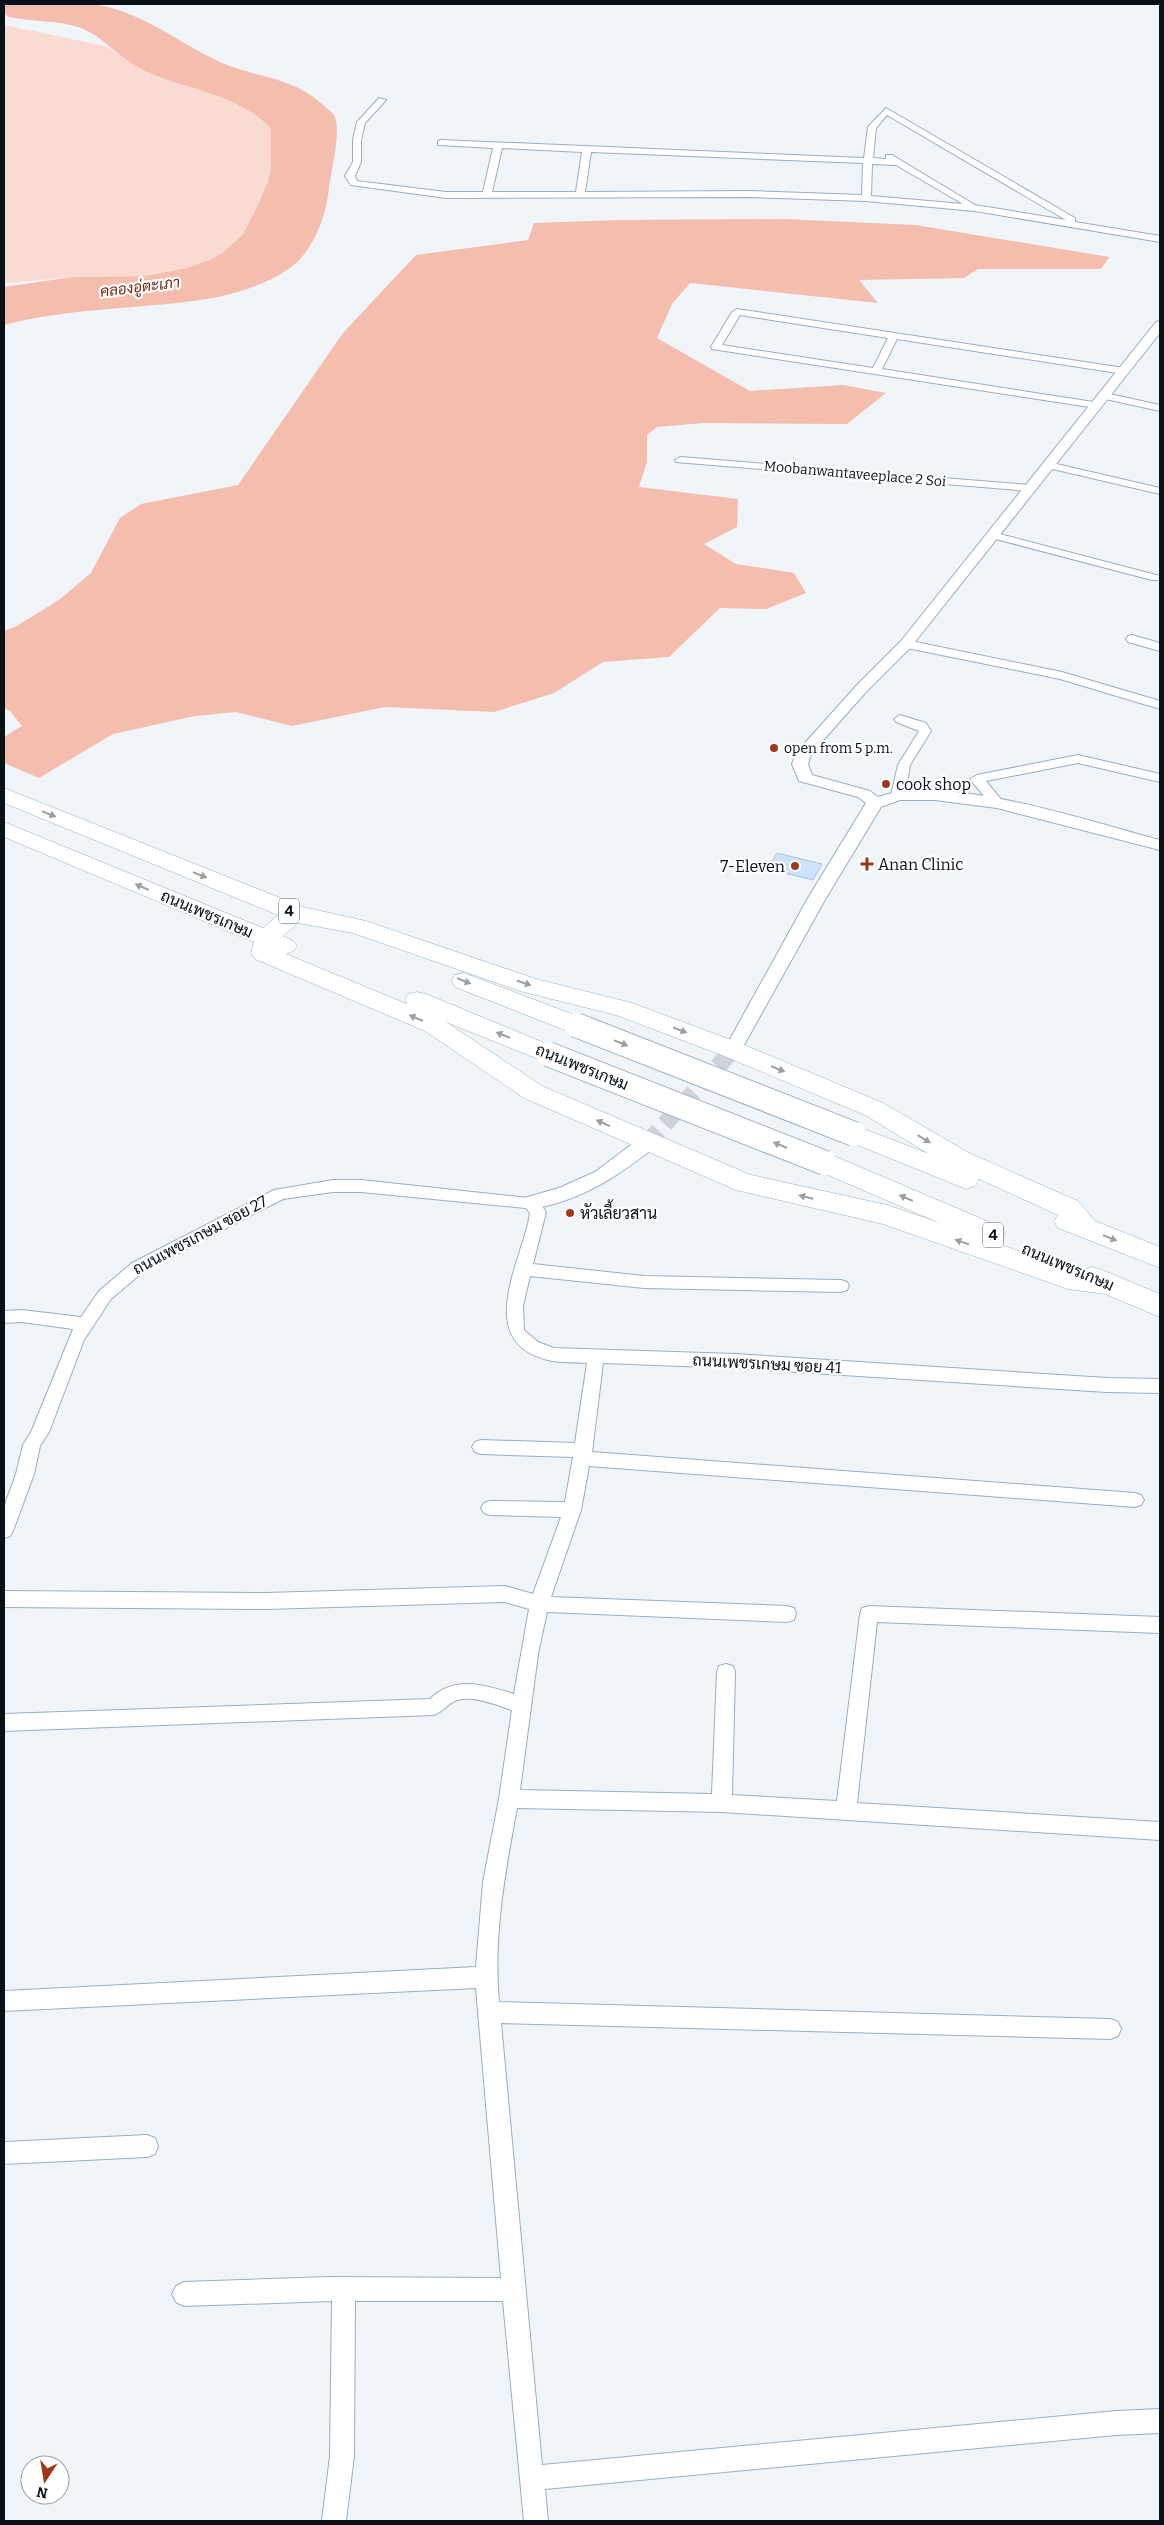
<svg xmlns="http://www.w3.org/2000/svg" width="1164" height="2525" font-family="Bitter,Sarabun,serif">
<rect width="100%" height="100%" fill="#f0f5fa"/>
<path fill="#fadbd2" d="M4 25 105 46 131 63 154 73 227 99 251 111 271 129V166L268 182 257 207 243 234 224 252 210 261 187 268 145 276 73 277 4 283Z"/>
<path fill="#f4bdad" d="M4 4C32 4 62 1 90 4 139 9 177 42 220 62 255 78 292 76 322 104 325 107 331 111 334 115 342 129 331 171 329 188 326 218 312 256 284 272 235 302 177 303 121 308 82 311 42 315 4 325V287L73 277 145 276 187 268 210 260 224 252 243 234 257 207 268 182 271 167V129C233 88 176 91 131 63 114 52 101 36 81 28 58 20 33 22 9 17L4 14Z
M784 219 916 225 1109 257 1101 269H978L964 278 859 280 878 303 690 283 672 304 657 338 750 391 843 385 886 393 847 424 704 423 657 427 647 435V462L639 487 738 499 737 527 704 544 736 564 794 573 806 593 766 609 720 608 669 657 603 662 554 693 494 712 385 707 292 726 236 712 195 716 113 734 39 778 4 763V737L22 726 10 711 4 708V631L15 627 59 600 91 573 120 518 141 504 238 485 343 333 416 255 528 240 534 223 618 220Z"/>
<path fill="#cbe3fd" stroke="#abc3dc" d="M777 853 822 864 813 880 768 869Z"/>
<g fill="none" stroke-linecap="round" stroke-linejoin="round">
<path stroke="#cdd3d8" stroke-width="17" stroke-dasharray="17 9" stroke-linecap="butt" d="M647 1143 733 1050"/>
<g stroke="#97aec7" stroke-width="2">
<path id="minor" d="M379 98 386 100 365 123 361 140V162L355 176 357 181 446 192H483L493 148 438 145V141L441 140 864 158 868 127 886 108 1075 218V222L1160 236V242L975 211 866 201 750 197 446 198 351 185 345 176 353 162V140L357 122ZM887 115 1066 220 975 205 892 155H886V159L873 158 876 128ZM502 148 582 152 576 192H492ZM591 152 863 163 862 195 750 191 585 192ZM872 164 896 165 963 204 871 196Z
M737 309 1124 368 1129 371 1124 374 897 339 882 369 1100 403 1101 405 1096 408 712 349 711 347 732 312ZM740 315 888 338 873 368 722 345Z
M1105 393 1160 405V411L1101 398V394Z
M680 457 1029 485 1035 488 1029 491 676 462 675 460Z
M1048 462 1160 488V494L1044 467V463Z
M992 532 1160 576V580H1152L988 537 986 535Z
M1132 635 1160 643V651L1128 642 1126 639 1128 636Z
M906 640 1062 672 1160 701V709L1060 679 902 647 900 644Z
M900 715 926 723 931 731 910 765 905 795 898 799 891 795 898 765 919 731 896 722 894 719Z
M1078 755 1160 774V782L1078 763 986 781 1004 803 997 807 992 806 970 779 977 775Z
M333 1180H361L537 1199 546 1212 533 1264 644 1276 841 1280 847 1282 849 1286 847 1290 841 1292 644 1288 530 1276 523 1306 524 1330 538 1342 554 1348 735 1354 1107 1378 1160 1379V1393L1107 1392 735 1368 603 1363 592 1452 1135 1493 1141 1495 1144 1500 1141 1505 1135 1507 589 1466 581 1510 551 1597 787 1606 794 1608 796 1614 794 1620 787 1622 547 1612 538 1654 520 1790 712 1794 717 1672 719 1666 726 1664 733 1666 735 1672 732 1795 837 1801 860 1614 862 1608 869 1606 1160 1617V1633L877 1622 857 1803 1160 1822V1840L722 1812 517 1808C505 1872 493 1937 499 2002L1110 2019 1118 2022 1121 2029 1118 2036 1110 2039 501 2023 542 2465 1116 2411 1160 2409V2433L1116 2435 545 2489 548 2521H524L503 2301H355L354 2456 346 2521H322L330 2456 332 2301 184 2306 176 2302 172 2294 176 2286 184 2282 329 2277 501 2278 476 1988 4 2011V1991L476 1967 483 1882 499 1799 512 1710C496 1705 469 1693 453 1702 446 1706 442 1712 434 1715L4 1731V1714L430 1699C455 1675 484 1685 514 1694L529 1609 505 1602 266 1609 4 1607V1591L266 1593 505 1586 533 1594 561 1517 490 1515 484 1513 481 1508 484 1503 490 1501 565 1502 573 1457 481 1454 475 1452 472 1447 475 1442 481 1440 575 1443 587 1363C575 1362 563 1363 552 1361 477 1345 515 1274 528 1224L530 1213 526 1208 361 1192H333L283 1199 144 1271 111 1299 84 1340 49 1432 40 1446 34 1474 13 1531 10 1536 4 1538V1507L16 1474 23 1445 32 1430 73 1329 22 1322 4 1323V1311L22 1310 81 1317 99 1291 132 1263 274 1190Z
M147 2135 155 2138 158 2146 155 2154 147 2157 4 2164V2142Z"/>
</g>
<g stroke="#97aec7" stroke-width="2">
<path id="tertiary" d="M1160 321V333L911 647 866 692 811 754 808 764 812 775 870 791 878 797C944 772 1091 822 1160 840V850L997 808 935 800H900L881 807 826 898 739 1054 733 1056 727 1054 724 1050 808 898 866 803 858 797 799 781 792 764 796 753 856 686 901 641 1156 322Z
M647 1136 654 1138 657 1143 654 1148C619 1174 594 1193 550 1205 541 1207 533 1211 524 1208L521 1203 524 1198 559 1188 595 1172 640 1138Z"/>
</g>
<g stroke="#97aec7" stroke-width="1">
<path id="trunk" d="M4 788 303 907 366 921 536 979 632 1003 742 1044 883 1103 969 1153 1078 1201 1095 1221 1160 1247V1268L1058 1228 1054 1221 1058 1215 979 1179 975 1186 966 1189 845 1140 841 1134 845 1128 854 1125 929 1154 865 1115 724 1056 616 1015 520 991 353 933 298 923 283 936 293 941 297 946 293 951 286 954 407 1004 405 1000 408 994 417 992 426 994 557 1048 561 1054 557 1060 548 1063 446 1022 542 1086 751 1175 887 1205 940 1223 816 1170 812 1163 816 1156 825 1154 834 1156 1001 1227 1005 1234 1001 1241 996 1243 1079 1272 1092 1267 1102 1270 1160 1294V1317L1105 1294 1068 1289 883 1224 736 1190 524 1098 425 1031 255 959 251 953 254 942 4 837V822L263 928 278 915 4 803Z
M464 973 585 1019 588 1025 585 1031 576 1033 567 1031 455 987 452 981 455 975Z"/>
</g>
<use href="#minor" fill="#fff" fill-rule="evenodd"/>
<use href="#tertiary" fill="#fff" fill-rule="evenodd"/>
<use href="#trunk" fill="#fff" fill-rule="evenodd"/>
<g stroke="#97aec7" stroke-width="26" stroke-linecap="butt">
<path id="trunk-bridge" d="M576 1025 854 1134
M548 1054 825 1163"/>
</g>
<use href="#trunk-bridge" stroke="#fff" stroke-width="24"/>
</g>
<defs><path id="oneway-solid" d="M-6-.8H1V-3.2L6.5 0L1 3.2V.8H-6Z" transform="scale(1.25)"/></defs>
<g fill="#9c9fa3">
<use href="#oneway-solid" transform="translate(49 814) rotate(22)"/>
<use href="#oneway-solid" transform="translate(200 875) rotate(22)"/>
<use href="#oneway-solid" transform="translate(142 887) rotate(-157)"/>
<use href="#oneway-solid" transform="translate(464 981) rotate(22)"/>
<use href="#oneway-solid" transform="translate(524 983) rotate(18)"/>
<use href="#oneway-solid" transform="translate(416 1018) rotate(-157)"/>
<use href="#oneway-solid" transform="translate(680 1030) rotate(21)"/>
<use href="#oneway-solid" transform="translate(503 1035) rotate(-158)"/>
<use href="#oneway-solid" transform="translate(621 1043) rotate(21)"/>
<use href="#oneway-solid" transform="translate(778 1069) rotate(22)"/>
<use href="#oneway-solid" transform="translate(603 1123) rotate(-156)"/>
<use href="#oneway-solid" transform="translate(924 1139) rotate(31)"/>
<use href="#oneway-solid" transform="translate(780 1145) rotate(-158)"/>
<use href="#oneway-solid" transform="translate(806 1197) rotate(-167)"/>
<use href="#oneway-solid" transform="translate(906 1198) rotate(-157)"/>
<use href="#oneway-solid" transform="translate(1110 1238) rotate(22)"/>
<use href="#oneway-solid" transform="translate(962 1242) rotate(-161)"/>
</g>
<g fill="#9f3819" stroke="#fff" stroke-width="2">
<circle cx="774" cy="748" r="5"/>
<circle cx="886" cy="784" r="5"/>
<path d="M864.5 856.5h5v5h5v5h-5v5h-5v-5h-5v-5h5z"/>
<circle cx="795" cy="866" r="5"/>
<circle cx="570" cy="1213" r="5"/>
</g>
<g text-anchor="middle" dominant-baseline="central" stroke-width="4.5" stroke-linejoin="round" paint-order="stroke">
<g font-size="14" fill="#081018" stroke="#fff">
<text transform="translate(855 474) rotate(5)">Moobanwantaveeplace 2 Soi</text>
</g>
<g font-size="14" fill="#081018" stroke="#fff" text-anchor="start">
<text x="784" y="748">open from 5 p.m.</text>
</g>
<g font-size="15" font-style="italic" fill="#75270f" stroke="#fff">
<text transform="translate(140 287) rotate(-7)">คลองอู่ตะเภา</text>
</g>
<g fill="#fff" stroke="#52585d" stroke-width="1">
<rect x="279" y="898.5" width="20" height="25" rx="4"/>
<rect x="983" y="1222.5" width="20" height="25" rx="4"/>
</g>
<g font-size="15" font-weight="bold" fill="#081018">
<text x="289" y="911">4</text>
<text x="993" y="1235">4</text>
</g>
<g font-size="16" fill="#081018" stroke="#fff" text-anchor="start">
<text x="896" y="784">cook shop</text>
<text x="878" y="864">Anan Clinic</text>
<text x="785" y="866" text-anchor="end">7-Eleven</text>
<text x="580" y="1213">หัวเลี้ยวสาน</text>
</g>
<g font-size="16" fill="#081018" stroke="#fff">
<text transform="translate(207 914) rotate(23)">ถนนเพชรเกษม</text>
<text transform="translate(582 1067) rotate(22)">ถนนเพชรเกษม</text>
<text transform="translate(200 1235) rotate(-28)">ถนนเพชรเกษม ซอย 27</text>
<text transform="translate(1068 1267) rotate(23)">ถนนเพชรเกษม</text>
<text transform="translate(767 1364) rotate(3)">ถนนเพชรเกษม ซอย 41</text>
</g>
</g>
<rect width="1164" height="2525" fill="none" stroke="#081018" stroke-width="10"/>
<g transform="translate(45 2480) rotate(192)"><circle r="24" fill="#ffffff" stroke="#9c9fa3"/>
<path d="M0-4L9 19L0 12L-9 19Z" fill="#9f3819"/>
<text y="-8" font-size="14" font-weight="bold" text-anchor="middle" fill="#081018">N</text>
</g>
</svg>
